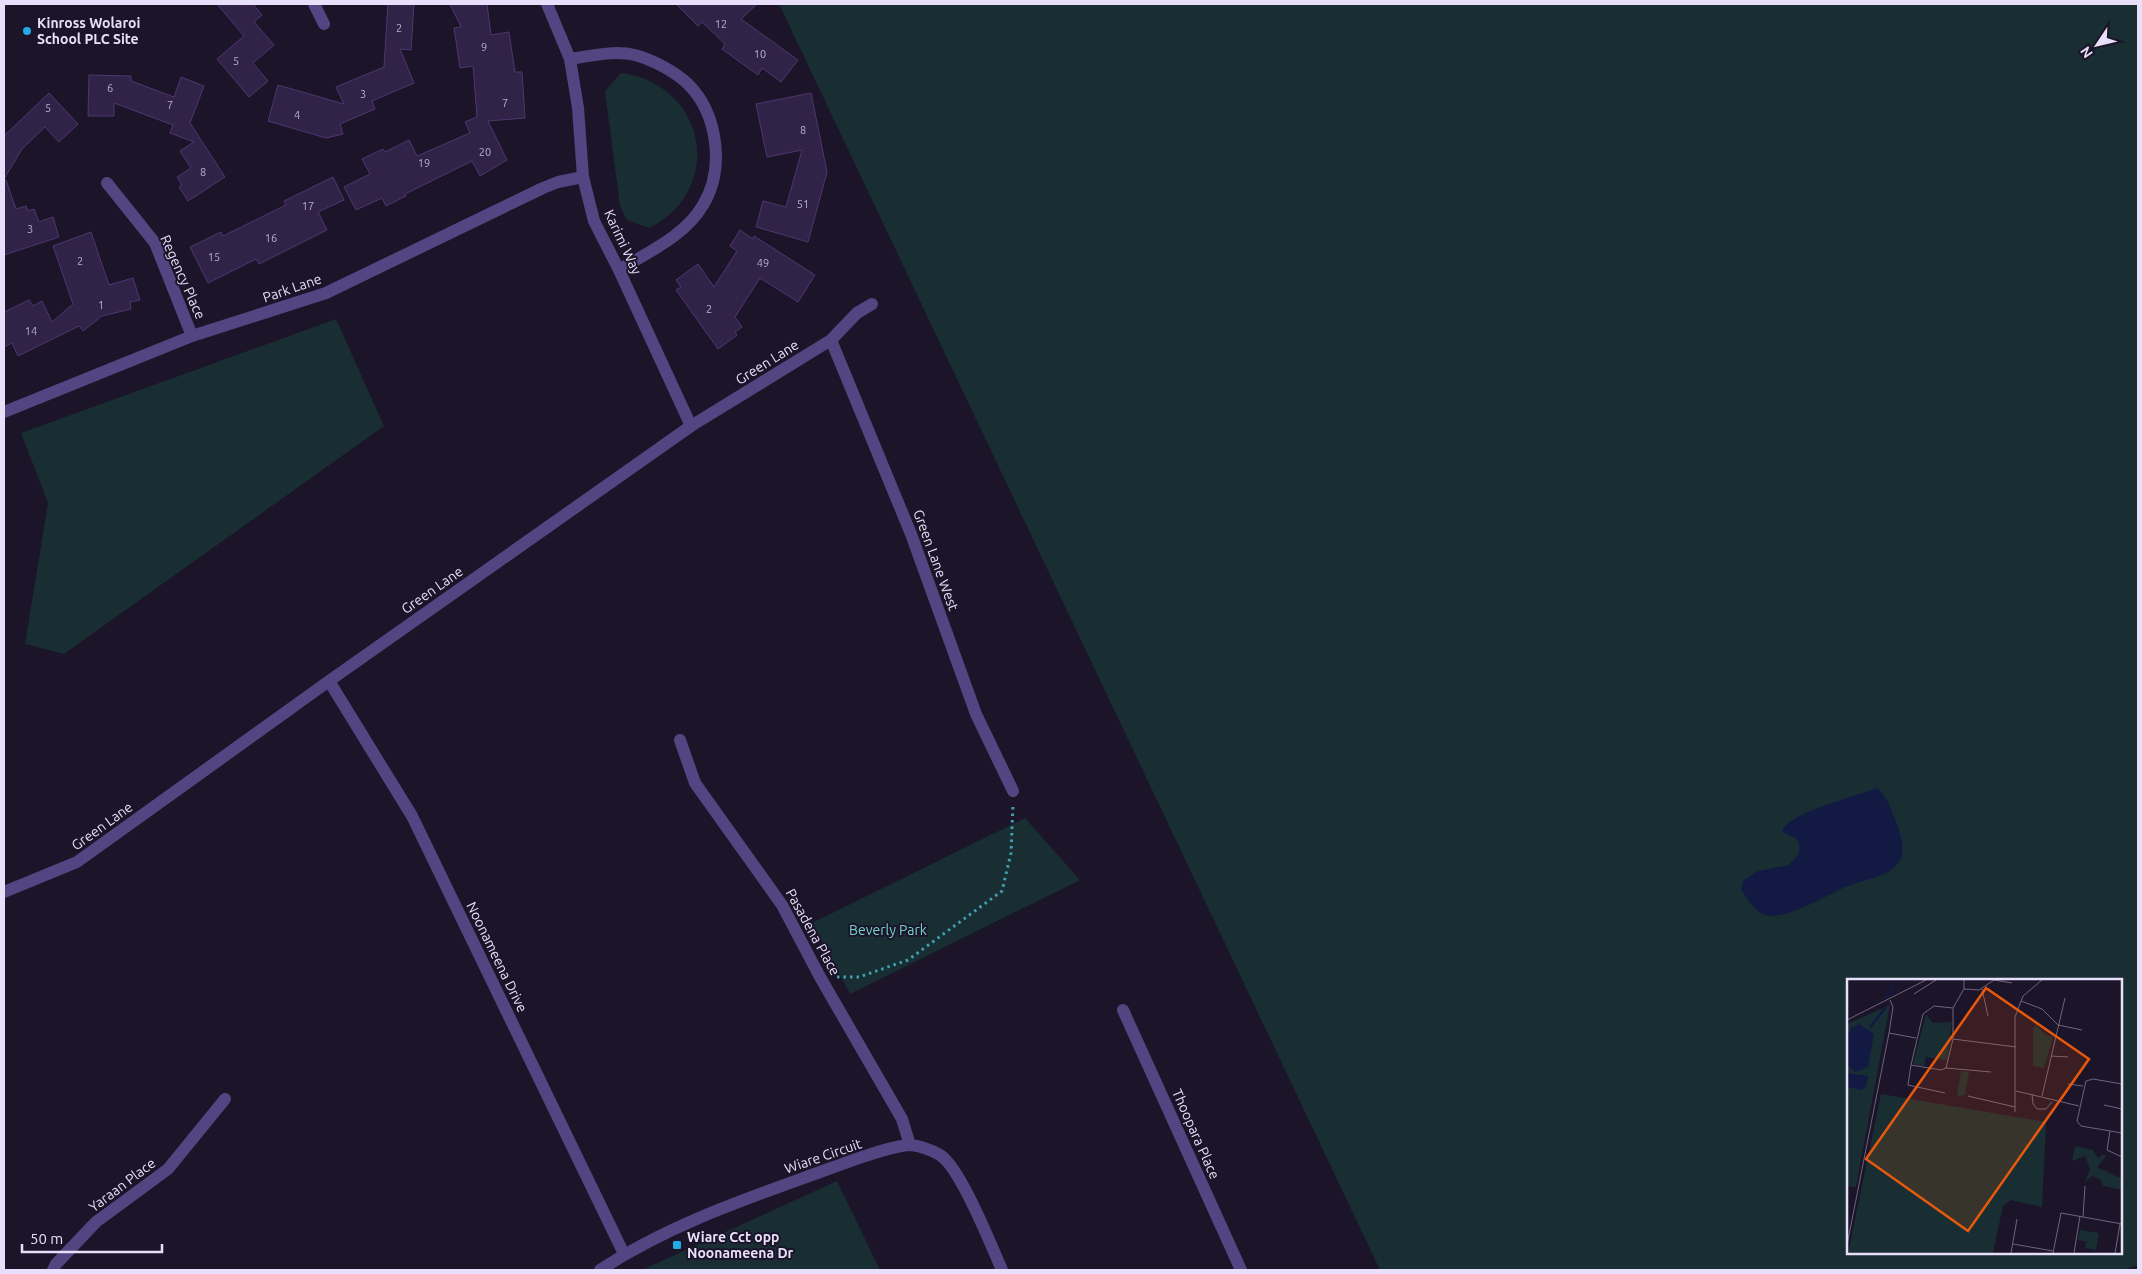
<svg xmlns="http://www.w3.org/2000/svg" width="2142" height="1274" font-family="Ubuntu,sans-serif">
<rect width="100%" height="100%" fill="#1c1429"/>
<path fill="#182e32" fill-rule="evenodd" d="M779 4H2138V1265L2125 1270H1380ZM1848 980H2121V1253H1848Z
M621 73C706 84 726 188 650 228L627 220 620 206 605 91Z
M336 319 384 426 64 654 25 644 48 503 21 433Z
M1025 818 1080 880 850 994 812 923Z
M837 1181 880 1270H642Z"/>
<path fill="#121a44" d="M1877 788C1889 798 1891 811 1897 824 1918 879 1874 873 1839 890 1823 898 1790 916 1772 916 1757 916 1749 901 1741 890L1743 881 1758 871 1789 865 1799 854C1801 835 1795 840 1782 831 1788 813 1857 796 1877 788Z"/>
<path fill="#312247" stroke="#4e3770" d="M217 4H253L262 15 254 22 274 45 253 63 268 81 249 97 217 59 244 36Z
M388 4H414L411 50 400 49 414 83 372 101 375 109 340 124 343 134 326 138 268 121 278 85 344 104 336 87 384 67Z
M450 4H487L491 35 509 32 515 72H522L525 118 488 121 507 160 480 176 472 161 405 194 406 196 386 206 382 198 356 210 344 187 370 174 362 159 383 149 385 152 409 140 417 156 470 133 465 122 477 117 473 66 460 68 454 28 461 27Z
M676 4H757L741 19 798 60 781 82 762 68 758 75 722 49 725 44 702 22 698 26Z
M89 75 131 76V81L174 97 181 77 204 86 190 123 225 177 188 201 179 187 182 185 177 177 191 168 180 151 194 142 170 133 173 125 114 103V116H88Z
M49 93 78 124 59 142 45 127 22 149 4 179V136Z
M811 93 827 172 808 242 756 227 763 201 786 207 802 150 767 157 756 104Z
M333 177 344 200 318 212 327 230 259 264 256 259 208 283 190 247 221 232 223 236 286 205 284 201Z
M4 180H6L16 209 26 206 28 211 34 209 39 222 53 217 59 237 4 255Z
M740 230 753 239 754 236 815 275 798 302 760 278 735 317 742 327 735 332 737 335 718 349 676 290 681 287 676 280 698 264 714 287 737 251 730 246Z
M91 232 109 285 133 278 140 300 130 302 131 309 102 316 83 331 79 326 18 356 12 343 4 347V312L29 300 33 306 42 301 52 322 73 304 53 246Z"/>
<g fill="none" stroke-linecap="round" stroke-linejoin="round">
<path stroke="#40a0af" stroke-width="3" stroke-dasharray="2.5 4" stroke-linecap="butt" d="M837 977H859L908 960 1002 891 1011 853 1013 804"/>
<path stroke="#534582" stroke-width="12" d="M314 4 324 24
M547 4 570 59 578 108 583 177 594 221 619 270 691 426
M570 59C591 56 614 50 635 55 653 60 674 71 688 84 718 114 725 169 703 205 685 236 648 252 619 270
M107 183 155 243 192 336
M831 340 911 534 976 714 1013 791
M4 412 192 336 326 293 543 188 558 182 583 177
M329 681 412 816 624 1254
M680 740 695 783 782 905 820 977 902 1119 910 1145
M4 892 77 862 329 681 691 426 831 340 857 313 872 304
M1123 1010 1241 1270
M53 1270 56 1264 96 1222 168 1169 225 1099
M600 1270C671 1223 752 1197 831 1168 851 1161 892 1145 911 1145 921 1146 931 1150 940 1155 960 1167 991 1245 1002 1270"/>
</g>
<g fill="#22abe4" stroke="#1c1429" stroke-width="2">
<circle cx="27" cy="31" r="5"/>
<rect x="672" y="1240" width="10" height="10" rx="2.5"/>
</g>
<g text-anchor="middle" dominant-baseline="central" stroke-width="4" stroke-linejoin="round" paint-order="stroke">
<g font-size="11" fill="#bab0ce">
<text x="721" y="24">12</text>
<text x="399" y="28">2</text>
<text x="484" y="47">9</text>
<text x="760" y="54">10</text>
<text x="236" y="61">5</text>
<text x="110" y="88">6</text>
<text x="363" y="94">3</text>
<text x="505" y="103">7</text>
<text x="170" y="105">7</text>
<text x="48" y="108">5</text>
<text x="297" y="115">4</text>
<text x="803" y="130">8</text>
<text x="485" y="152">20</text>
<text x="424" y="163">19</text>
<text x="203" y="172">8</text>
<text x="803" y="204">51</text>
<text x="308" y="206">17</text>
<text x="30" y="229">3</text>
<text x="271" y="238">16</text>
<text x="214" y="257">15</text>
<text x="80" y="261">2</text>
<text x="763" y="263">49</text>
<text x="101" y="305">1</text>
<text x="709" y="309">2</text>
<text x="31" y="331">14</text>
</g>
<g font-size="14" font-weight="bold" fill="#e8dffb" stroke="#1c1429" text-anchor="start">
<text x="37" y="23">Kinross Wolaroi<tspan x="37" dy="16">School PLC Site</tspan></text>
<text x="687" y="1237">Wiare Cct opp<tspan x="687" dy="16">Noonameena Dr</tspan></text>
</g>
<g font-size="14" fill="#e8dffb" stroke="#1c1429">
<text transform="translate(623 242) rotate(65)">Karimi Way</text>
<text transform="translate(183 277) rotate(66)">Regency Place</text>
<text transform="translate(292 288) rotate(-19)">Park Lane</text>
<text transform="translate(767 362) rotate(-32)">Green Lane</text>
<text transform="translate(936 560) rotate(70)">Green Lane West</text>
<text transform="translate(432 590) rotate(-35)">Green Lane</text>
<text transform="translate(102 826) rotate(-36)">Green Lane</text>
<text transform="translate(813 932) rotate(61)">Pasadena Place</text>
<text transform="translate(497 957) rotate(64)">Noonameena Drive</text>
<text transform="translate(1196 1134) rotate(66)">Thoopara Place</text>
<text transform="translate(823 1156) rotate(-19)">Wiare Circuit</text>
<text transform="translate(122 1185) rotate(-37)">Yaraan Place</text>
</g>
<g font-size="14" fill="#73d4ce" stroke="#1c1429">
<text x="888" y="930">Beverly Park</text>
</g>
</g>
<g transform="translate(1847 979)">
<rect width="275" height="275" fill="#1c1429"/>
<path d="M43 26 9 208 0 207V45ZM79 35 86 44 105 43 100 81 79 78 77 87 66 85ZM189 46 199 56 206 58 197 89 186 87V49ZM114 92 122 93 118 116 110 117ZM34 115 199 143 195 228 164 221 156 227 146 274H1ZM228 167 246 171 251 179 257 175 259 177 250 188 275 200V211L256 207 254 201 245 197 238 203 243 190 238 177 225 182ZM233 251 252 254 249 271 238 269 239 263 231 261Z" fill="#182e32"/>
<path d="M12 45 27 55 21 88 8 93 1 87 0 58 4 49ZM0 94 21 97 19 107 15 111 0 108Z" fill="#121a44"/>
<path fill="none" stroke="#121a44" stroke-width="2.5" d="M38 20 45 12 47 1M23 48 39 28"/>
<path fill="none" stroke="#6e657d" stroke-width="1" d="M117 10 132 11 147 1 165 4M135 10 141 37M67 15 89 1M174 22 195 30 211 46 235 51M106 29 87 27 76 35 64 86 94 91 99 89 106 60V29L117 10V1M0 41 79 1M42 54 69 59M106 60 169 68M204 77 221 78M64 86 61 106 98 114M99 89 144 93M221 105 236 107M275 105 246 100 239 102 230 142 234 147 275 154M169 112 232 127M185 115 186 125 190 130H199L205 123M121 117 168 128M195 117 218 19M257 126 275 130M168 133V38L176 17 195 1M263 152 260 171 275 178M236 238 238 207M166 265 206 272M0 266 42 54 46 28 43 21M164 274 170 240M206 274 214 234 275 245M227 274 233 237M268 274 273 245"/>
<path fill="#e8590c" fill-opacity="0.15" stroke="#e8590c" stroke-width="2.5" d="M139 9 242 80 121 252 19 180Z"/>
<rect width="275" height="275" fill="none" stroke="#e8dffb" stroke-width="2.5"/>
</g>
<rect width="2142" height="1274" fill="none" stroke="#e8dffb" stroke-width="10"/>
<g transform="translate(2097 45) rotate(235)" stroke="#1c1429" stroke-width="4" paint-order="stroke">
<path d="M0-4L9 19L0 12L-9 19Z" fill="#e8dffb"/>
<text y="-8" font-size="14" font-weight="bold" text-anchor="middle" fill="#e8dffb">N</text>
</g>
<path d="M22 1244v8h140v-8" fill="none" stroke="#e8dffb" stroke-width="2.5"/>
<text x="30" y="1244" font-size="15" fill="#e8dffb" stroke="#1c1429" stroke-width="4" paint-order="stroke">50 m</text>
</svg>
